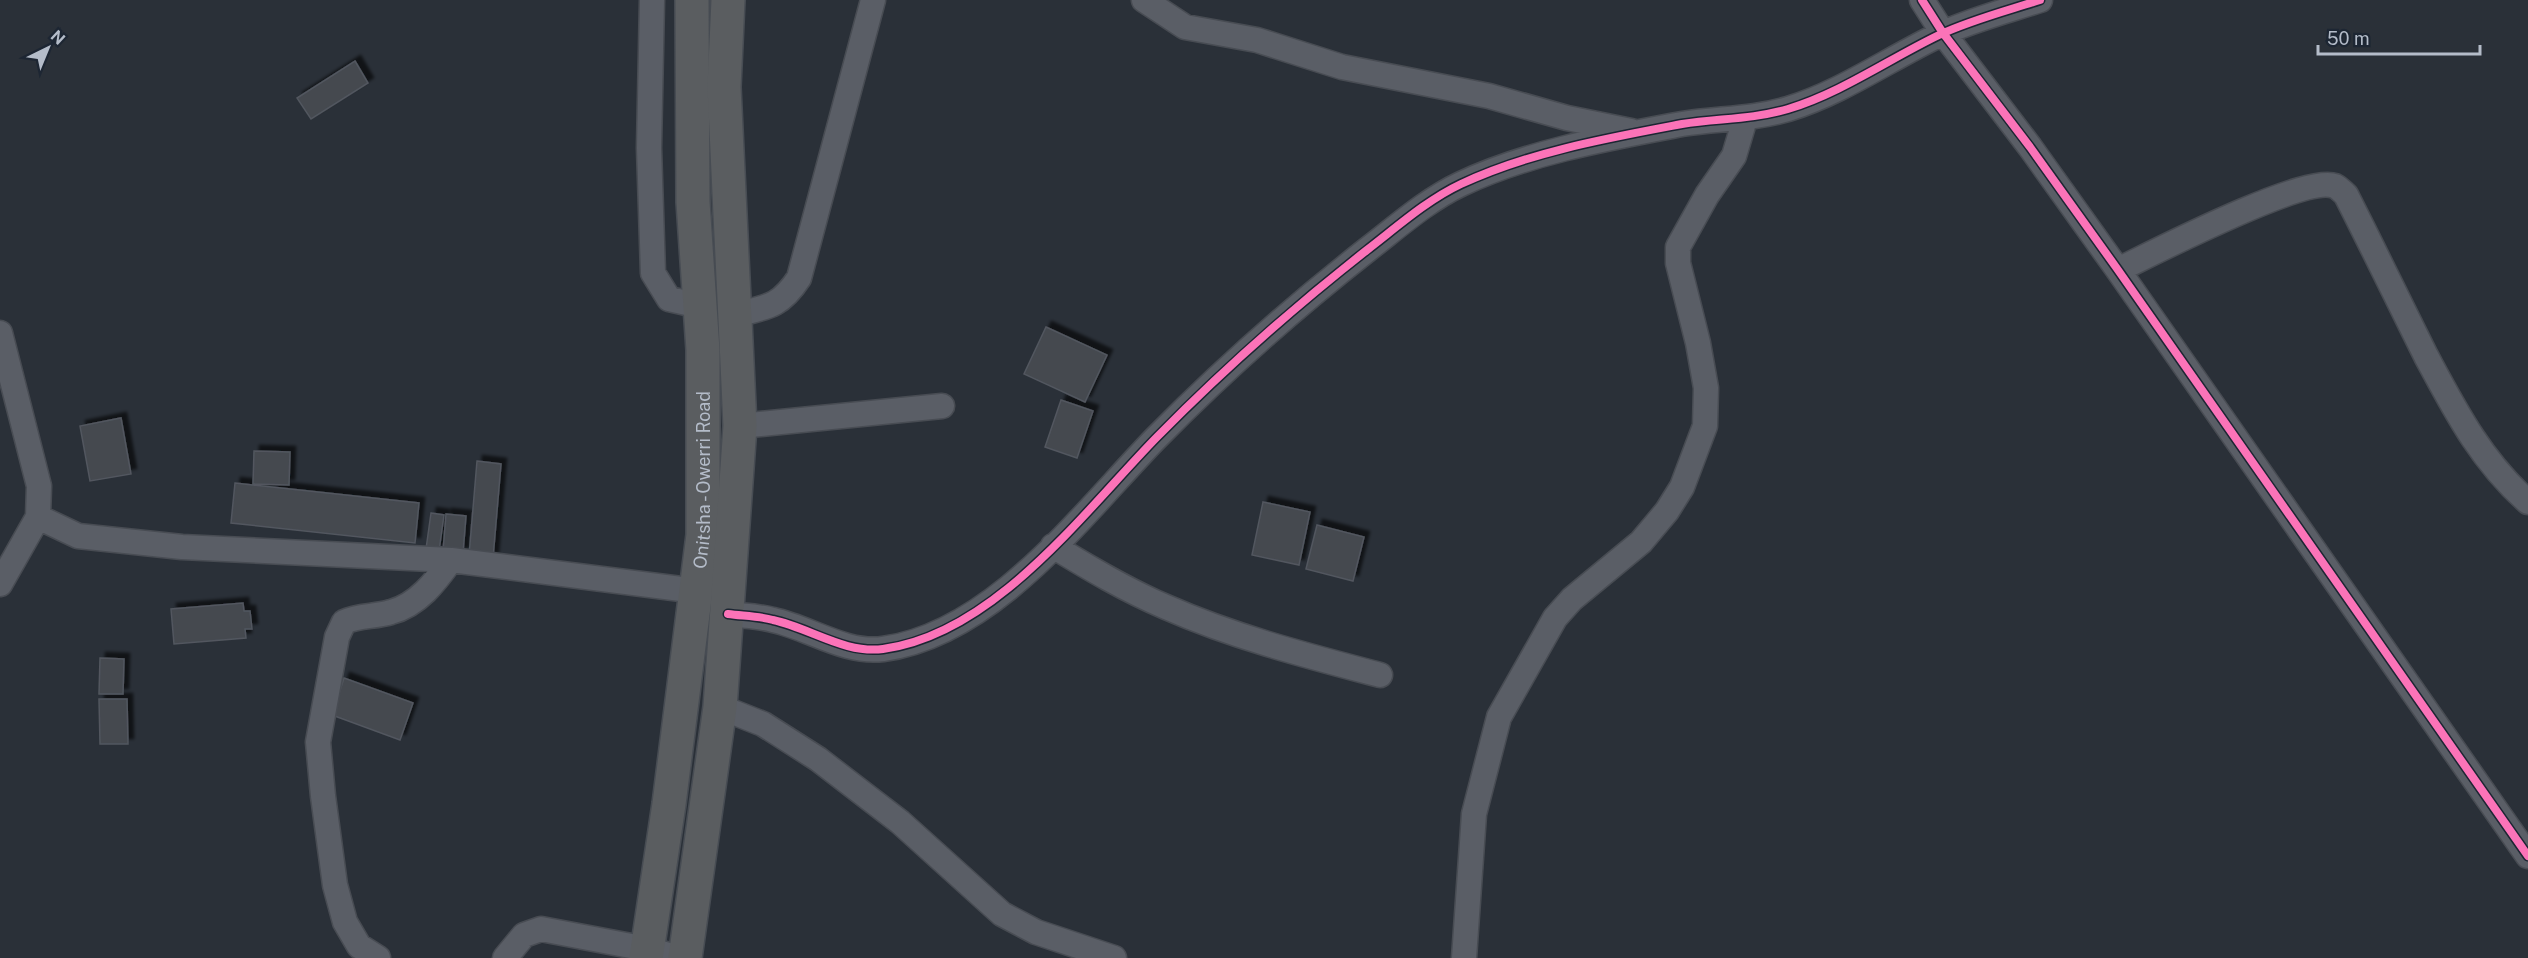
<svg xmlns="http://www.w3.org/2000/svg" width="2528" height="958" font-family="'Public Sans',sans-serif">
<defs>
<filter id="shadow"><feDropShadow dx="5.5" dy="-5.5" stdDeviation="1.5" flood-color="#0009"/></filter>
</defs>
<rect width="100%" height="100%" fill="#2a3038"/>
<path fill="#444950" stroke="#52575f" stroke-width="1.5" filter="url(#shadow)" d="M355 61 368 83 311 119 297 98Z
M1046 327 1107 355 1085 402 1024 374Z
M1061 400 1093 411 1077 458 1045 447Z
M121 418 131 474 90 481 80 426Z
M254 451 290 452 289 485 253 484Z
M477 461 501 464 493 558 469 556Z
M235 483 419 503 415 543 231 523Z
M1263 502 1310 512 1299 565 1252 555Z
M431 513 444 515 439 551 426 549Z
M446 514 466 516 463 553 443 551Z
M1317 525 1364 537 1353 581 1306 569Z
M243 603 244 611H250L252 629H245L246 638 174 644 171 609Z
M100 658 124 659 123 694H99Z
M344 678 413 703 400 740 332 715Z
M99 699H127L128 744H100Z"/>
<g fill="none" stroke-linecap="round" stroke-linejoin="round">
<g stroke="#484c53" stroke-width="27">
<path id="minor" d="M652 0 649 148 653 273 669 299 700 306
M1144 0 1185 27 1257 40 1342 67 1489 96 1567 118 1631 131
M1922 0 1943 33 2030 147 2118 270 2528 856
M2118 270C2153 253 2304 175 2335 186 2339 188 2343 192 2346 195 2373 248 2399 302 2426 356 2455 410 2481 461 2528 502
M735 315C767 307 780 307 799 278L873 0
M0 333 39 486 38 517 78 536 182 547 451 560 697 591
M740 426 942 406
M1053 546C1089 568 1126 590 1166 607 1234 637 1308 656 1380 675
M0 584 38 517
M728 614C743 616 759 616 773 620 810 628 845 654 883 649 994 634 1082 514 1156 438 1222 371 1293 308 1367 250 1397 227 1427 200 1461 184 1529 152 1608 138 1682 124 1719 118 1750 120 1788 109 1841 93 1889 59 1939 35 1971 20 2006 11 2040 0
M720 707 763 724 818 759 900 822 1002 914 1036 932 1114 958
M378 958 359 946 345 922 335 885 323 796 318 742 337 637 344 622C359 615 375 617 391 612 418 605 436 581 451 560
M505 958 524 935 541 929 647 949 680 958
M1464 958 1474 814 1499 717 1555 618 1572 599 1641 542 1667 511 1682 487 1705 426 1706 388 1698 343 1678 263V247L1707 195 1734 156 1745 119"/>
</g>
<g stroke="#474c53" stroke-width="36">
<g id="highway">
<path id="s1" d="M646 958 669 804 703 535V350L693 202 692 0"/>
<path d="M685 958 720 707 740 426 724 87 728 0"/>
</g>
</g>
<use href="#minor" stroke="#5a5e66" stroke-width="24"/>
<use href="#highway" stroke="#5a5d60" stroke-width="33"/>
<g stroke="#1d2633" stroke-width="11">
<path id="cycleway" d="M1922 0 1943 33 2030 147 2118 270 2528 856
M728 614C743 616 759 616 773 620 810 628 845 654 883 649 994 634 1082 514 1156 438 1222 371 1293 308 1367 250 1397 227 1427 200 1461 184 1529 152 1608 138 1682 124 1719 118 1750 120 1788 109 1841 93 1889 59 1939 35 1971 20 2006 11 2040 0"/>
</g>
<use href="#cycleway" stroke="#fb73b8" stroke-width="8"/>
</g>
<g text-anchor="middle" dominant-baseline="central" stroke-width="4.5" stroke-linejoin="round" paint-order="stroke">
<g font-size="18" fill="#b4bcc9" stroke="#1d2633">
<text stroke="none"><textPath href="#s1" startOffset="482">Onitsha - Owerri Road</textPath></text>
</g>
</g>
<g transform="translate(48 48) rotate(43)" stroke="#1d2633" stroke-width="4.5" paint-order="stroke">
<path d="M0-4.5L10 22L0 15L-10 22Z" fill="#b4bcc9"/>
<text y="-9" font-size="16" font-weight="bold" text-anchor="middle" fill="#b4bcc9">N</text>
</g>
<path d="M2318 45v9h162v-9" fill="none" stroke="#b4bcc9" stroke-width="3"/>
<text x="2327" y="45" font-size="18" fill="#b4bcc9" stroke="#1d2633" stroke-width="4.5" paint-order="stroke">50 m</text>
</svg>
